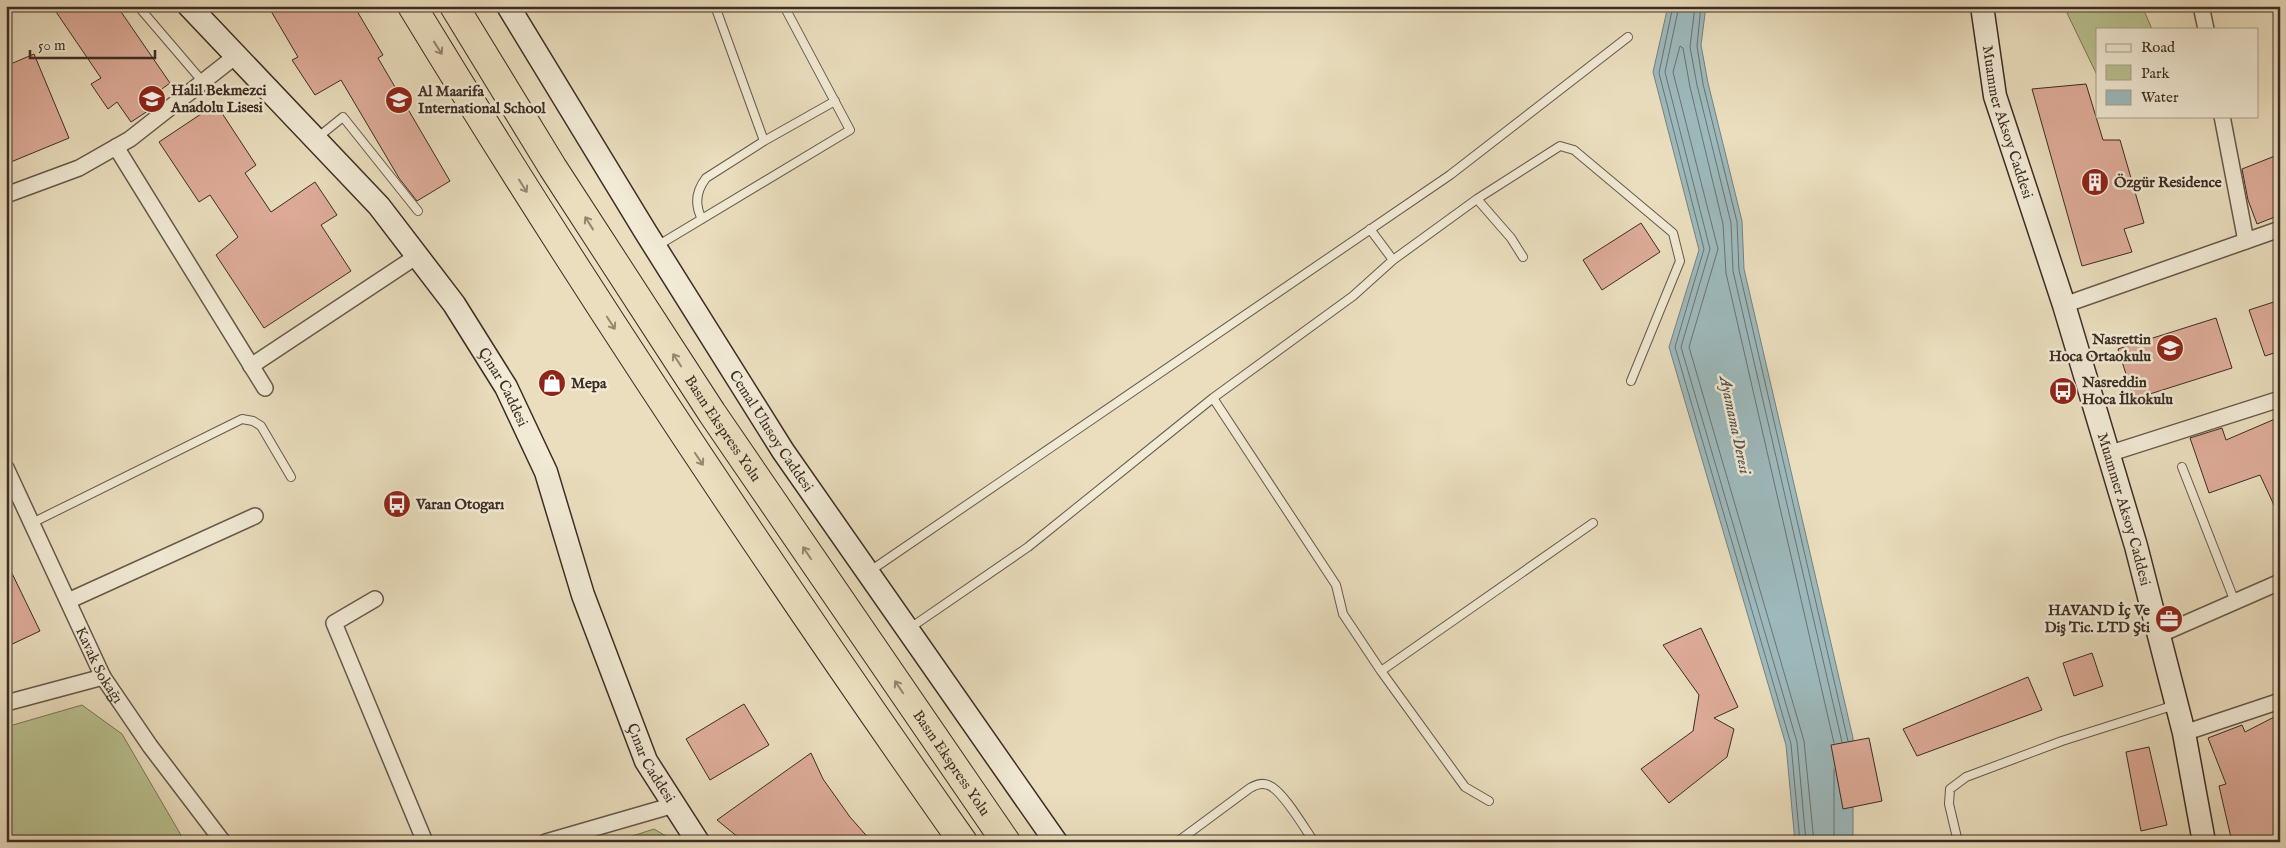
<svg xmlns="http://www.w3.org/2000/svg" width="2286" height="848" font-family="'IM FELL English',serif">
<rect width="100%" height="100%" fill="#eadebe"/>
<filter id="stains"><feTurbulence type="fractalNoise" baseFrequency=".004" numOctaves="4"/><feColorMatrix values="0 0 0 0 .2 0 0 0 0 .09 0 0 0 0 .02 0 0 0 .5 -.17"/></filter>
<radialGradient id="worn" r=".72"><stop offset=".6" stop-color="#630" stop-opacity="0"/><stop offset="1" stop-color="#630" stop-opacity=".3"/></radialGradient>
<path fill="#b9c190" stroke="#7b765a" d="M2081 6H2142L2152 29H2097V75L2067 13Z
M82 705 122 734 185 842H6V727Z
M654 829 676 842H614Z"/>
<path fill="#9db9bc" stroke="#77817f" d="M1668 6H1706L1701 45 1708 83 1742 221 1744 269 1853 738V842H1795L1786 745 1669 347 1699 250 1653 72Z"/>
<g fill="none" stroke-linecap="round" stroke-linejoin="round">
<path stroke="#6d7270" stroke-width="1" d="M1673 6 1659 73 1704 249 1675 347 1791 744 1800 842
M1679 6 1665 72 1710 249 1681 347 1797 742 1806 842
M1695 6 1690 47 1697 85 1731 223 1733 271 1842 742
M1701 6 1697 46 1703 84 1737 222 1739 270 1848 741
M1834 769V842
M1814 842 1804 741 1689 347 1718 249 1673 72 1680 46 1683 48 1690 87 1723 224 1726 273 1834 743"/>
</g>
<path fill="#deac99" stroke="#3d2c24" d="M52 6H117L170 83 155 94 160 103 131 122 117 102 108 109 91 84 101 78Z
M268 6H354L383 55 378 58 450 181 417 201 399 178 341 80 315 95 292 60 298 57Z
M34 54 69 138 6 164V66Z
M2086 84 2103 140H2120L2144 223 2124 229 2132 252 2082 266 2032 89Z
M216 104 256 165 245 173 271 212 315 182 337 215 321 225 351 271 264 328 216 255 238 237 210 195 199 202 159 142Z
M2280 154V215L2257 224 2248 200 2242 169Z
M1641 223 1660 252 1602 290 1583 260Z
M2280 300V351L2265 356 2249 310Z
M2216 318 2232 368 2134 399 2118 349Z
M2275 419 2280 429V518L2260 475 2209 493 2190 438 2222 428 2226 440Z
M6 561 40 631 6 647Z
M1701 628 1738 707 1714 718 1734 729 1727 757 1669 803 1641 769 1693 731 1699 695 1663 645Z
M2092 653 2103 686 2074 696 2063 663Z
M2028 677 2042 710 1917 756 1903 729Z
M744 704 769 745 710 780 686 739Z
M2280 714V842H2232L2219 786 2226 784 2208 738 2242 725 2245 732Z
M1869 738 1882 801 1843 809 1831 745Z
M2149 747 2167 825 2141 831 2126 752Z
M811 753 823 779 850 817 872 842H744L717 820Z"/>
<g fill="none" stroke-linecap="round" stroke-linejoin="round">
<g stroke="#68584a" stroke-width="10">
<path id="lane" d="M138 6 203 82
M715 6 764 141
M317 138 343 117 418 211
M1477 199 1560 146 1574 150 1673 233 1680 261 1631 381
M702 219C694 204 696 191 706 178L764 141 835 101
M1370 229 1393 260
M657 246 850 130 784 6
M1213 398 1336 585 1343 614 1381 671 1593 523
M2182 467 2235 602
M32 523 242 419 253 421 261 426 291 477
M870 571 1450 175 1628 37
M910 628 1028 547 1213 398 1353 296 1393 260 1477 199 1511 238 1523 257
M1381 671 1465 787 1489 801
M1177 842 1250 788C1255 785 1261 782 1268 785 1282 789 1305 829 1314 842
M1958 842 1949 804 1950 789 1966 777 2062 741 2175 705"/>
</g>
<g stroke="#68584a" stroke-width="18">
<g id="street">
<path d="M2201 6 2206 29"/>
<path d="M2222 116 2246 241"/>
<path d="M116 147 265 388"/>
<path d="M6 195 79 168 130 139 237 55"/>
<path d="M2064 305 2280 229"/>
<path d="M251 366 417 256"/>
<path d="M2108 454 2280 399"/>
<path id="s1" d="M6 468 103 677 150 746 223 842"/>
<path d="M375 599 334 623 425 842"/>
<path d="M68 601 255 516"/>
<path d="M2159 635 2280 582"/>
<path d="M6 703 103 677"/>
<path d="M2184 733 2280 701"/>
<path d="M546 842 674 805"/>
</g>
</g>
<g stroke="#3d2c24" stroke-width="25">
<g id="secondary">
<path id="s2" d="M189 6 379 206 454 304 506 387 546 472 583 595 646 761 698 842"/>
<path id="s3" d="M508 6 645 231 783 451 1056 842"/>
<path id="s4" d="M1982 6 1995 96 2064 305 2136 546 2184 733 2204 842"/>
</g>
</g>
<g stroke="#3d2c24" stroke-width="30">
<g id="highway">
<path d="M412 6C586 292 771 569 963 842"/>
<path id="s5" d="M454 6 553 168 712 413 1006 842"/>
</g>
</g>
<use href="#lane" stroke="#f1ead5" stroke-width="8"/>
<use href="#street" stroke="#f1ead5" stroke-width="15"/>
<use href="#secondary" stroke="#f1ead5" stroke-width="22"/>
<use href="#highway" stroke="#eadebe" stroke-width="28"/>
</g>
<defs><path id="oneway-shaft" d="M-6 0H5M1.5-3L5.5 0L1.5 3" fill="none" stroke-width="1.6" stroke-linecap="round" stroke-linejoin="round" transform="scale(1.25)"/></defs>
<g stroke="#948571">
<use href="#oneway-shaft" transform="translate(438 48) rotate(58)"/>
<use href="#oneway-shaft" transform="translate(523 186) rotate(58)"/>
<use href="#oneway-shaft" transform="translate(589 223) rotate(-122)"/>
<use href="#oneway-shaft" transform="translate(611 323) rotate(57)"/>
<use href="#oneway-shaft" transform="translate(677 360) rotate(-123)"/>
<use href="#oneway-shaft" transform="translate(699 459) rotate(56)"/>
<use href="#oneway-shaft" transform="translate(807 553) rotate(-124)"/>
<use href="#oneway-shaft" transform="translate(899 687) rotate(-124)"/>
</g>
<defs>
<g id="school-disc" transform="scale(1.4375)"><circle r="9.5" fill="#8f2418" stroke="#f1ead5"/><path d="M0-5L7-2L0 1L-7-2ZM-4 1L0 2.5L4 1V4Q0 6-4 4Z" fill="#fff"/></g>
<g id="building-disc" transform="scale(1.4375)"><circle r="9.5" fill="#8f2418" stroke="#f1ead5"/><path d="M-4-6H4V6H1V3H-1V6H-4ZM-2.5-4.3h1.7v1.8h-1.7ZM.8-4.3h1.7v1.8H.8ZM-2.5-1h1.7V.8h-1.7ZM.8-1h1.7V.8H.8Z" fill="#fff"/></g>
<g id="shop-disc" transform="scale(1.4375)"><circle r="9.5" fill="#8f2418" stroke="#f1ead5"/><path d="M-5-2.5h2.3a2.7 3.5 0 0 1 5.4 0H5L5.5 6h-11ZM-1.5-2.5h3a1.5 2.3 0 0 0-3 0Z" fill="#fff"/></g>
<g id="bus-disc" transform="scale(1.4375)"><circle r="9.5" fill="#8f2418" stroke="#f1ead5"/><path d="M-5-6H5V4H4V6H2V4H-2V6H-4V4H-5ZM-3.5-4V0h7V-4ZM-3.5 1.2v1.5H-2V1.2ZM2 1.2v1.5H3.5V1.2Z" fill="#fff"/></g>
<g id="office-disc" transform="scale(1.4375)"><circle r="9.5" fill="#8f2418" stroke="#f1ead5"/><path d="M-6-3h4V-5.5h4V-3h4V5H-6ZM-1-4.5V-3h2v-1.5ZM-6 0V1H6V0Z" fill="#fff"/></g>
</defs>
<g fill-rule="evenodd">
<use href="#school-disc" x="152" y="99"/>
<use href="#school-disc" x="399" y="100"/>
<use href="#building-disc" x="2095" y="182"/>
<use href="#school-disc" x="2170" y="348"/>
<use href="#shop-disc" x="552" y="383"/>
<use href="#bus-disc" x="2063" y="391"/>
<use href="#bus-disc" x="397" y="504"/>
<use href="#office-disc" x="2169" y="619"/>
</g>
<g text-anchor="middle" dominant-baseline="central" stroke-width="5" stroke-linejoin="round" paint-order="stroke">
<g font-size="15" font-weight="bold" fill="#3d2c24" stroke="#f1ead5" text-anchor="start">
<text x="171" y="90">Halil Bekmezci<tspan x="171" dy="17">Anadolu Lisesi</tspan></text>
<text x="418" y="91">Al Maarifa<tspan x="418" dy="17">International School</tspan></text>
<text x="2114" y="182">Özgür Residence</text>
<text x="2151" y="339" text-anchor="end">Nasrettin<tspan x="2151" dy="17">Hoca Ortaokulu</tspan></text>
<text x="2082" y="382">Nasreddin<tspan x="2082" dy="17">Hoca İlkokulu</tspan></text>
<text x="571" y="383">Mepa</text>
<text x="416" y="504">Varan Otogarı</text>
<text x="2150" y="610" text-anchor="end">HAVAND İç Ve<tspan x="2150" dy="17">Diş Tic. LTD Şti</tspan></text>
</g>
<g font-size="15" fill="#3d2c24" stroke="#f1ead5">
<text stroke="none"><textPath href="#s4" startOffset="119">Muammer Aksoy Caddesi</textPath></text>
<text stroke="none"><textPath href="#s2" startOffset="496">Çınar Caddesi</textPath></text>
<text stroke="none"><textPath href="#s5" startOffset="501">Basın Ekspress Yolu</textPath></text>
<text stroke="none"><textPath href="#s3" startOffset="500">Cemal Ulusoy Caddesi</textPath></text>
<text stroke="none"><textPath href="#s4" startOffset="524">Muammer Aksoy Caddesi</textPath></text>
<text stroke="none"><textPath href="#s1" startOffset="218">Kavak Sokağı</textPath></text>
<text stroke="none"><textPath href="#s2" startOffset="901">Çınar Caddesi</textPath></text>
<text stroke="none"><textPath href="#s5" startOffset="906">Basın Ekspress Yolu</textPath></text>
</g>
<g font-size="16" font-style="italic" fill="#554f4a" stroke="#f1ead5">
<text transform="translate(1734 425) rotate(78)">Ayamama Deresi</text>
</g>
</g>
<rect width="2286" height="848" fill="none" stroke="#eadebe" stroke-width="25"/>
<rect x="8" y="8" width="2271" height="833" fill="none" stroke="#3d2c24" stroke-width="2.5"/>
<rect x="12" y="12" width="2261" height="823" fill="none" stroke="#3d2c24"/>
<rect x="2096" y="28" width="162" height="90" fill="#f1ead5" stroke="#a99e8e"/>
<rect x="2106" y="44" width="25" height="8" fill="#f1ead5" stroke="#a99e8e"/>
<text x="2141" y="52" font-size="15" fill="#3d2c24">Road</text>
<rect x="2106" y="65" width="25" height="15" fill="#b9c190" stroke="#a99e8e"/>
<text x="2141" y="78" font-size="15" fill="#3d2c24">Park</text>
<rect x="2106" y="90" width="25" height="15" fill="#9db9bc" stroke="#a99e8e"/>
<text x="2141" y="102" font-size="15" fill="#3d2c24">Water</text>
<path d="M30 50v8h125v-8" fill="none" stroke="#3d2c24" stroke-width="2.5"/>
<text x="38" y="50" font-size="15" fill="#3d2c24" stroke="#f1ead5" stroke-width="4" paint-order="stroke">50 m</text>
<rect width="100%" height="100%" filter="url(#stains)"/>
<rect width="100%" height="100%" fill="url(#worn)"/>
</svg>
